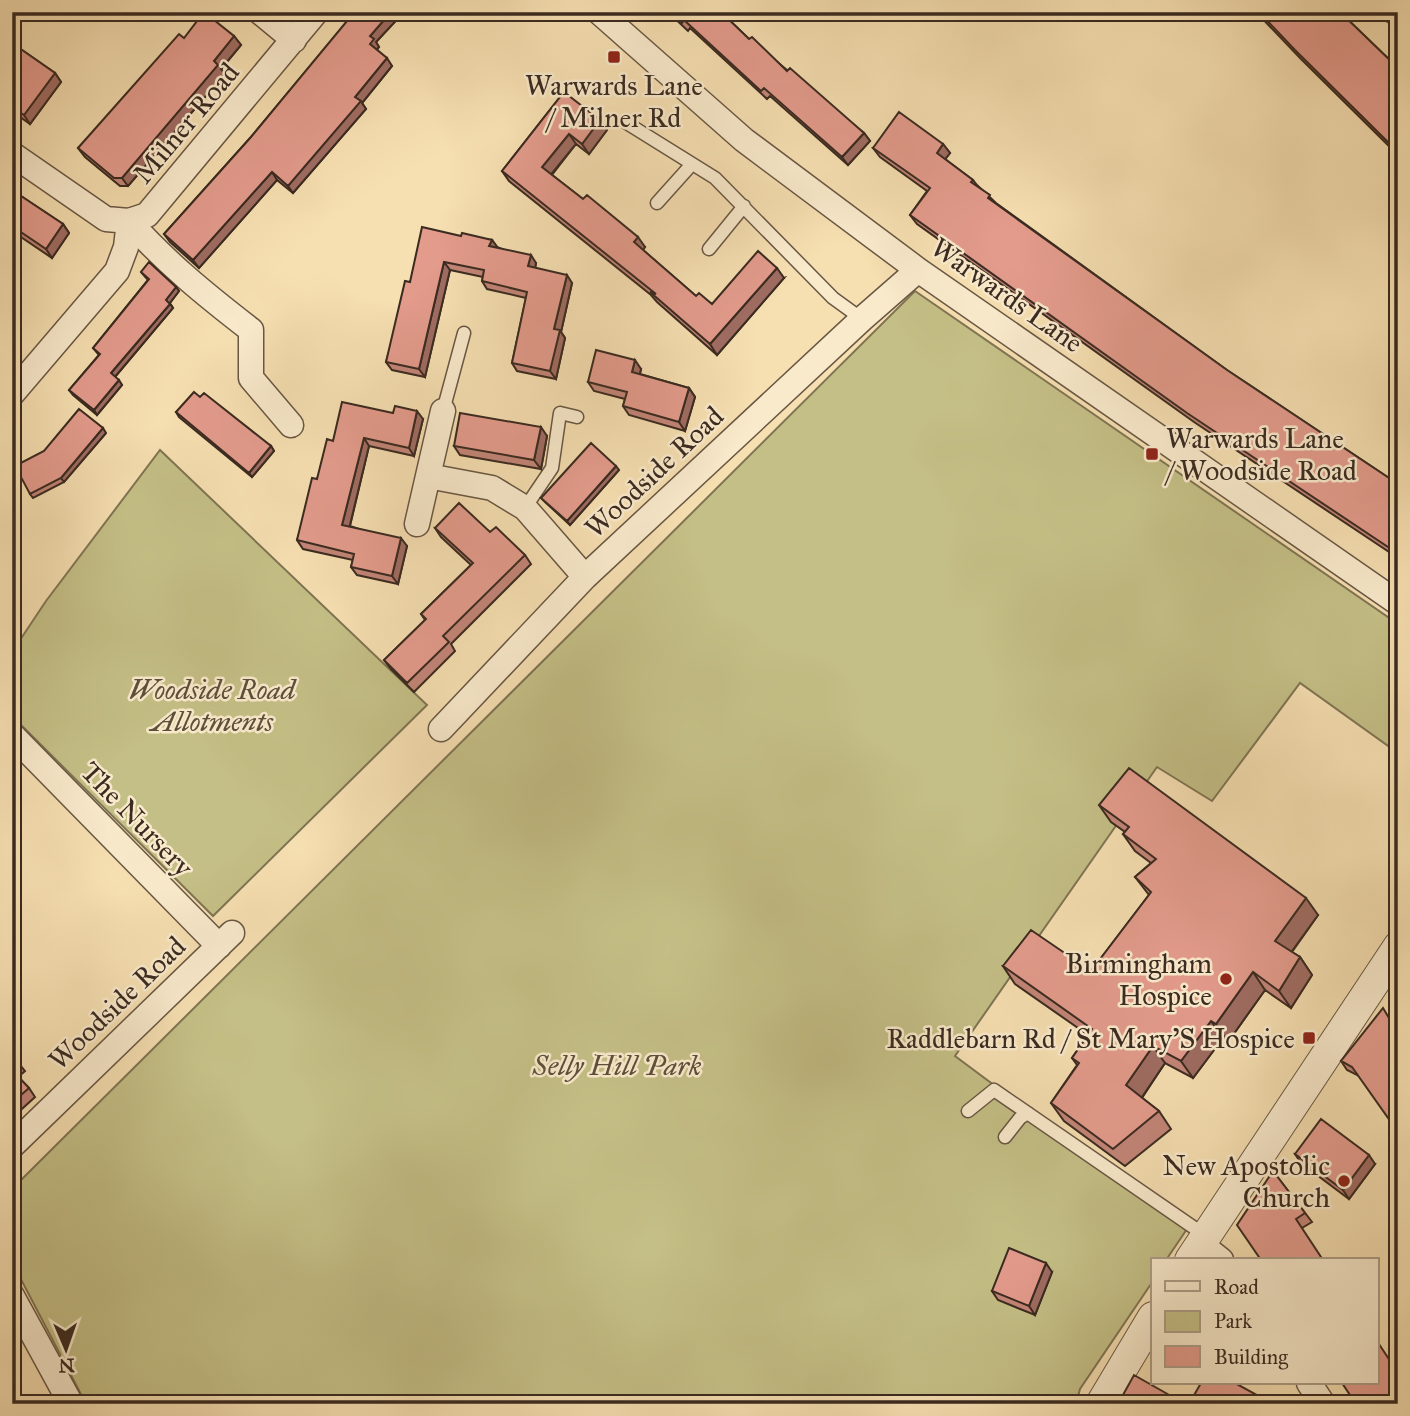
<svg xmlns="http://www.w3.org/2000/svg" width="1410" height="1416" font-family="'IM FELL Great Primer',serif">
<rect width="100%" height="100%" fill="#f6dfb1"/>
<filter id="stains"><feTurbulence type="fractalNoise" baseFrequency=".00286" numOctaves="4"/><feColorMatrix values="0 0 0 0 .2 0 0 0 0 .09 0 0 0 0 .02 0 0 0 .5 -.17"/></filter>
<radialGradient id="worn" r=".72"><stop offset=".6" stop-color="#630" stop-opacity="0"/><stop offset="1" stop-color="#630" stop-opacity=".3"/></radialGradient>
<path fill="#c4bf86" stroke="#7f7453" stroke-width="2" d="M915 291 1398 624V753L1300 683 1212 801 1157 767 955 1056 1187 1229 1166 1260H1153V1281L1080 1389 1076 1404H86L12 1262V1189Z
M160 450 427 705 213 916 12 716V652L46 601Z"/>
<g fill="none" stroke-linecap="round" stroke-linejoin="round">
<g stroke="#695744" stroke-width="15">
<path id="service" d="M625 122 715 178 833 298 862 319
M657 203 692 164
M709 249 744 206
M443 411 464 333
M525 508 552 468 560 413 577 417
M968 1111 994 1090 1206 1236
M1005 1137 1020 1118 1028 1113"/>
</g>
<g stroke="#695744" stroke-width="27">
<path id="minor" d="M260 12 294 40
M599 12 744 140 918 270 1398 603
M1395 12 1398 14
M12 154 106 219 129 221 147 215 316 12
M129 221C165 262 207 296 251 330V378L291 425
M12 394 117 271 126 247 129 221
M428 476 443 411
M417 524 428 476 492 488 525 508 585 577
M441 729 585 577 862 319 918 270
M12 735 219 946
M12 1146 232 933
M1201 1244 1221 1260
M12 1296 71 1404
M1309 1383 1323 1404"/>
</g>
<g stroke="#695744" stroke-width="32">
<path id="tertiary" d="M1190 1260 1398 947
M1101 1404 1153 1317"/>
</g>
<use href="#service" stroke="#f9eacc" stroke-width="12"/>
<use href="#minor" stroke="#f9eacc" stroke-width="24"/>
<use href="#tertiary" stroke="#f9eacc" stroke-width="30"/>
</g>
<path fill="#c38578" stroke="#3a2a20" stroke-width="2" d="M352 12H404L376 42 379 47 377 50 392 66 362 103 366 109 293 193 277 180 199 268 170 242 164 234 251 137 352 16Z
M668 12H721L749 39 864 133 870 141 848 165 770 96 767 99 690 28 688 31Z
M1256 12H1340L1398 68V155L1301 59Z
M234 36 241 45 221 69 225 74 128 186H120L85 157 78 148 184 38Z
M12 43 55 73 61 82 30 124 12 111Z
M564 92 607 130 589 154 576 144 552 175 645 247 643 250 696 296 712 304 784 278 717 355 657 302 651 295 509 181 502 171Z
M943 144 950 153 945 159 973 180 977 185 996 203 1227 370 1398 484V558L1194 422 917 224 910 215 927 191 880 157 873 148Z
M12 190 63 224 69 233 52 258 12 231Z
M461 236 492 240 497 247 536 263 535 268 572 283 561 332 565 338 556 379 517 371 512 363 526 298 487 289 482 281 483 277 450 270 425 377 392 370 386 362 410 282Z
M141 272 176 287 179 291 170 303 173 308 115 377 122 385 97 415 73 395 69 390 99 355 93 348 148 280Z
M641 369 640 374 689 388 695 397 685 431 629 415 623 406 625 399 594 391 588 382Z
M200 397 271 446 274 451 252 477 179 417 176 412Z
M423 419 414 456 369 446 350 526 407 546 398 584 357 575 351 567 353 560 303 549 297 540 317 479 333 441Z
M106 433 64 482 33 498 30 494Z
M547 436 541 469 460 455 454 446Z
M619 470 570 525 545 502 541 498Z
M435 528 490 532 525 555 531 564 451 644 455 651 414 692 391 669 384 660 425 620 421 614 471 565 441 537Z
M1099 805 1318 915 1292 952 1300 957 1312 975 1291 1008 1265 990 1228 1042 1223 1038 1193 1078 1165 1063 1142 1098 1159 1111 1171 1129 1125 1166 1064 1121 1051 1103 1077 1065 1072 1058 1088 1035 1015 984 1003 966 1091 971 1149 895 1135 877 1151 863 1135 851 1123 834 1125 832 1111 822Z
M1389 1017 1359 1076 1347 1070 1341 1061Z
M12 1055 25 1071 18 1077 29 1088 35 1097 12 1118Z
M1295 1154 1375 1164 1349 1199 1301 1163Z
M1273 1171 1312 1222 1302 1228 1261 1260Z
M1052 1272 1035 1315 998 1300 992 1291Z"/>
<path fill="#9f6c62" stroke="#3a2a20" stroke-width="2" d="M157 12H165L160 17Z
M391 12H404L376 42 379 47 375 51 370 44V36Z
M234 36 241 45 221 69 225 74 128 186 122 178Z
M387 58 392 66 362 103 366 109 293 193 288 186 355 97Z
M55 73 61 82 30 124 24 115Z
M600 120 607 130 589 154 582 144Z
M864 133 870 141 848 165 842 157Z
M569 134 576 144 549 177 542 167Z
M943 144 950 153 943 162 937 153Z
M272 172 277 180 199 268 193 260Z
M63 224 69 233 52 258 46 249Z
M638 237 645 247 641 252 634 242Z
M492 240 498 248 489 246Z
M531 255 536 263 534 275 528 266Z
M444 262 450 270 425 377 419 369Z
M777 268 784 278 717 355 710 344Z
M567 275 572 283 561 332 565 338 556 379 550 371 554 329Z
M176 287 179 291 169 304 166 300Z
M170 304 173 308 114 378 111 373Z
M635 360 641 369 638 381 632 372Z
M119 380 122 385 97 415 94 410Z
M689 388 695 397 685 431 679 422Z
M417 411 423 419 414 456 409 448Z
M541 427 547 436 541 469 534 460Z
M103 428 106 433 64 482 61 478Z
M364 438 369 446 348 533 342 525Z
M271 446 274 451 252 477 249 473Z
M616 466 619 470 570 525 567 521Z
M401 538 407 546 398 584 392 576Z
M12 578 17 585 12 594Z
M1306 898 1318 915 1287 958 1275 941Z
M1300 957 1312 975 1291 1008 1279 991Z
M1253 972 1265 990 1228 1042 1216 1024Z
M1211 1021 1223 1038 1193 1078 1181 1061Z
M1153 1046 1165 1063 1138 1103 1126 1085Z
M1369 1155 1375 1164 1349 1199 1343 1190Z
M1046 1263 1052 1272 1035 1315 1029 1306Z"/>
<path fill="#e39b8c" stroke="#3a2a20" stroke-width="2" d="M204 12 234 36 214 61 218 65 122 178H114L78 148 179 34 184 38Z
M352 12H391L370 36 374 39 370 44 387 58 355 97 361 101 288 186 272 172 193 260 164 234 251 137 352 15 351 14Z
M671 12H721L749 39 752 37 787 71 790 68 864 133 842 157 764 88 761 91 684 20 682 23Z
M1259 12H1340L1398 68V152L1295 50Z
M12 43 55 73 24 115 12 107Z
M564 92 600 120 582 144 569 134 542 167 583 199 587 195 638 237 634 242 696 296 699 293 712 304 758 251 777 268 710 344 650 292 656 294 502 171Z
M899 112 943 144 937 153 973 180 971 182 990 195 988 198 1227 370 1398 484 1397 553 1187 413 910 215 930 188 873 148Z
M12 190 63 224 46 249 12 226Z
M422 227 461 236 462 233 492 240 489 246 531 255 528 266 567 275 554 329 560 330 550 371 512 363 527 292 482 281 484 270 444 262 419 369 386 362 405 281 410 282Z
M149 262 176 287 166 300 170 304 111 373 119 380 94 410 69 390 100 354 93 348 149 279 141 272Z
M596 350 635 360 632 372 689 388 679 422 623 406 627 392 588 382Z
M194 392 200 397 204 393 271 446 249 473 176 412Z
M342 402 393 413 395 406 417 411 409 448 364 438 342 525 401 538 392 576 351 567 354 554 297 540 312 478 317 479 327 439 333 441Z
M79 409 103 428 61 478 30 494 15 466 44 451Z
M460 413 541 427 534 460 454 446Z
M591 443 616 466 567 521 541 498Z
M459 503 490 532 496 527 525 555 443 636 449 642 407 683 384 660 426 619 421 614 473 563 435 528Z
M1129 768 1306 898 1275 941 1300 957 1279 991 1253 972 1216 1024 1211 1021 1181 1061 1153 1046 1126 1085 1159 1111 1113 1149 1051 1103 1079 1063 1072 1058 1092 1029 1003 966 1031 930 1091 971 1151 892 1135 877 1156 859 1123 834 1129 827 1099 805Z
M1383 1008 1398 1033V1132L1352 1067 1341 1061Z
M12 1055 19 1062 12 1068Z
M12 1070 29 1088 12 1103Z
M1321 1119 1369 1155 1343 1190 1295 1154Z
M1273 1171 1305 1213 1296 1219 1323 1260H1261L1237 1225Z
M1009 1248 1046 1263 1029 1306 992 1291Z
M1377 1341 1398 1373V1404H1356L1342 1383H1377Z
M1134 1375 1185 1404H1118Z
M1201 1383H1235L1273 1404H1189Z"/>
<g fill="#8f2418" stroke="#f9eacc" stroke-width="2.5">
<rect x="607" y="50" width="14" height="14" rx="3.5"/>
<rect x="1145" y="447" width="14" height="14" rx="3.5"/>
<circle cx="1226" cy="979" r="7"/>
<rect x="1302" y="1031" width="14" height="14" rx="3.5"/>
<circle cx="1344" cy="1181" r="7"/>
</g>
<g text-anchor="middle" dominant-baseline="central" stroke-width="5" stroke-linejoin="round" paint-order="stroke">
<g font-size="28" fill="#3a2a20" stroke="#f9eacc" text-anchor="end">
<text x="614" y="85" text-anchor="middle">Warwards Lane<tspan x="614" dy="32">/ Milner Rd</tspan></text>
<text x="1166" y="438" text-anchor="start">Warwards Lane<tspan x="1166" dy="32">/ Woodside Road</tspan></text>
<text x="1212" y="963">Birmingham<tspan x="1212" dy="32">Hospice</tspan></text>
<text x="1295" y="1038">Raddlebarn Rd / St Mary'S Hospice</text>
<text x="1330" y="1165">New Apostolic<tspan x="1330" dy="32">Church</tspan></text>
</g>
<g font-size="28" fill="#3a2a20" stroke="#f9eacc">
<text transform="translate(186 123) rotate(-50)">Milner Road</text>
<text transform="translate(1007 295) rotate(35)">Warwards Lane</text>
<text transform="translate(654 472) rotate(-43)">Woodside Road</text>
<text transform="translate(137 819) rotate(46)">The Nursery</text>
<text transform="translate(117 1003) rotate(-44)">Woodside Road</text>
</g>
<g font-size="28" font-style="italic" fill="#5c4f3a" stroke="#f9eacc">
<text x="212" y="689">Woodside Road<tspan x="212" dy="32">Allotments</tspan></text>
<text x="617" y="1065">Selly Hill Park</text>
</g>
</g>
<rect width="1410" height="1416" fill="none" stroke="#f6dfb1" stroke-width="42"/>
<rect x="14" y="14" width="1382" height="1388" fill="none" stroke="#3a2a20" stroke-width="3.5"/>
<rect x="21" y="21" width="1368" height="1374" fill="none" stroke="#3a2a20" stroke-width="2"/>
<rect x="1151" y="1258" width="228" height="126" fill="#f9eacc" stroke="#ad9d87" stroke-width="2"/>
<rect x="1165" y="1281" width="35" height="10" fill="#f9eacc" stroke="#ad9d87" stroke-width="2"/>
<text x="1214" y="1294" font-size="21" fill="#3a2a20">Road</text>
<rect x="1165" y="1311" width="35" height="21" fill="#c4bf86" stroke="#ad9d87" stroke-width="2"/>
<text x="1214" y="1328" font-size="21" fill="#3a2a20">Park</text>
<rect x="1165" y="1346" width="35" height="21" fill="#e39b8c" stroke="#ad9d87" stroke-width="2"/>
<text x="1214" y="1364" font-size="21" fill="#3a2a20">Building</text>
<g transform="translate(66 1349) rotate(178)" stroke="#f9eacc" stroke-width="5" paint-order="stroke">
<path d="M0-5L12 26L0 18L-12 26Z" fill="#3a2a20"/>
<text y="-10" font-size="19" font-weight="bold" text-anchor="middle" fill="#3a2a20">N</text>
</g>
<rect width="100%" height="100%" filter="url(#stains)"/>
<rect width="100%" height="100%" fill="url(#worn)"/>
</svg>
